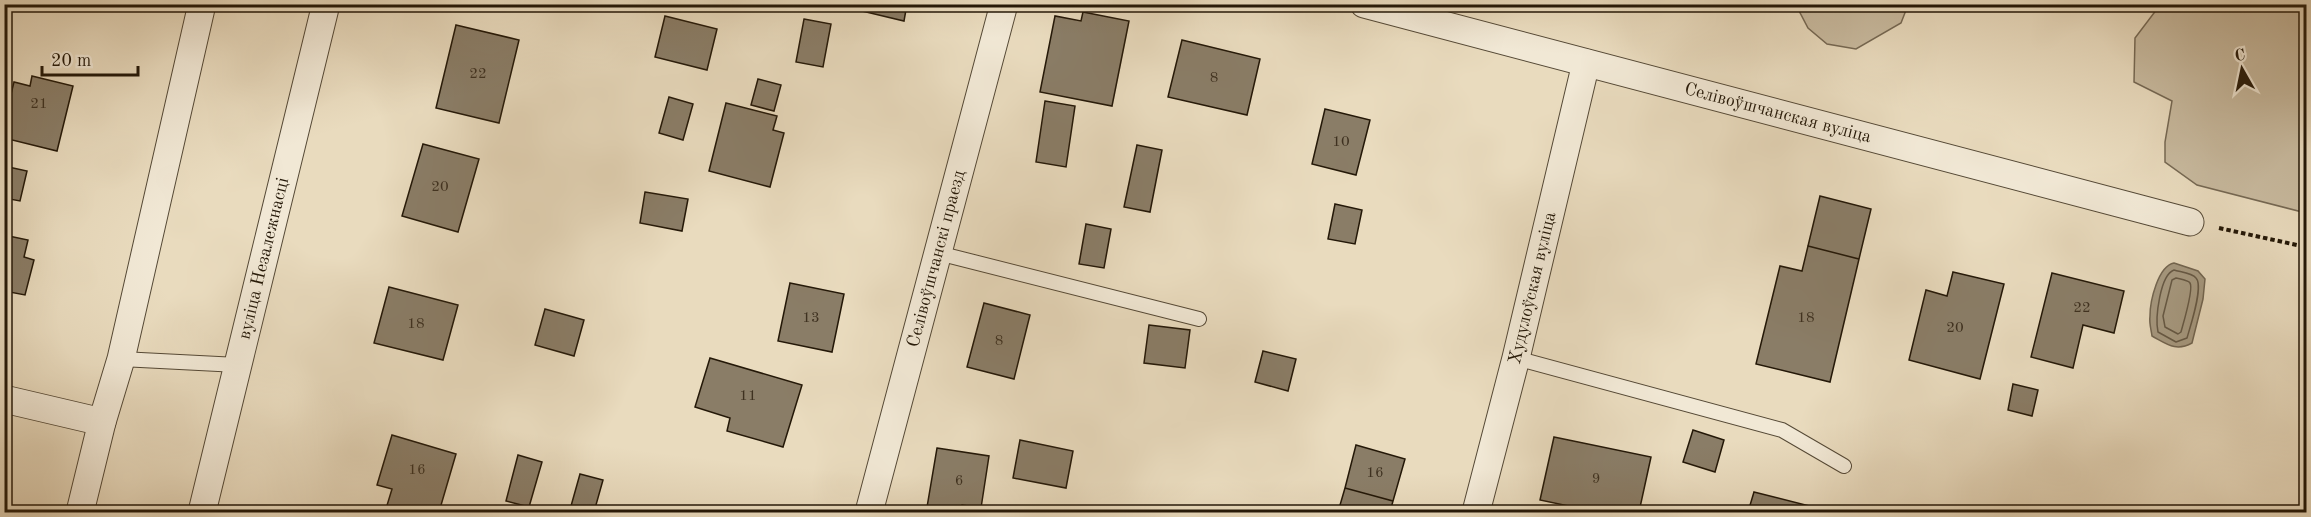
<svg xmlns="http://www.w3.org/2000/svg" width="2311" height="517" font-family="'Old Standard TT',serif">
<rect width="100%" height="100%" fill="#e9dbbe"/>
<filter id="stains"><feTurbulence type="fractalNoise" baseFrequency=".00333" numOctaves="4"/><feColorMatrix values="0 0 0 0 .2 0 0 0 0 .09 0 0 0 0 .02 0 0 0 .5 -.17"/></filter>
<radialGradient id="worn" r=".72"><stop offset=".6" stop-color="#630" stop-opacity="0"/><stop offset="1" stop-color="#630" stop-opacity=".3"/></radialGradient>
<path fill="#c8ba9f" stroke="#766954" stroke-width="1.5" d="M1796 5V4L1908 5 1901 23 1856 49 1827 44 1808 28Z
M2160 5H2306V213L2197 185 2165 162V142L2172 101 2134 82 2135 38Z"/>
<path fill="#a69980" stroke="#726550" stroke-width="1.5" d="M2174 263 2198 271 2205 279 2203 299 2192 343C2176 352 2167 344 2152 336 2151 329 2149 323 2150 316 2150 301 2158 266 2174 263Z"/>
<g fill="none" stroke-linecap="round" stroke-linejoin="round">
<path stroke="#655844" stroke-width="1.5" d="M2174 270C2180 272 2192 273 2196 278 2204 286 2190 327 2187 338L2176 342 2158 332C2155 318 2160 275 2174 270Z
M2176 278C2179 279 2188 280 2190 283 2194 289 2183 324 2181 332L2178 334 2165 327 2163 316 2172 280Z"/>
</g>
<path fill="#8a7d67" stroke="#241808" stroke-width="1.5" d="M845 4H907L904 21 845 7Z
M1083 12 1129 21 1112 106 1040 92 1055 16 1081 21Z
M665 16 717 29 707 70 655 57Z
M804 19 831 24 823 67 796 62Z
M456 25 519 40 499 123 436 108Z
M1182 40 1260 59 1247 115 1168 97Z
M32 76 73 86 57 151 4 138V122L14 82 30 86Z
M758 79 781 85 774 111 751 105Z
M669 97 693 104 683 140 659 133Z
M1045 101 1075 106 1066 167 1036 162Z
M726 103 777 116 773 130 784 133 770 187 709 171Z
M1325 109 1370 120 1356 175 1312 164Z
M423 144 479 159 458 232 402 216Z
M1137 145 1162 150 1150 212 1124 207Z
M4 166 27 171 20 201 4 198Z
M645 192 688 199 682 231 640 223Z
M1820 196 1871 209 1859 259 1808 246Z
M1335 204 1362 210 1355 244 1328 239Z
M1086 224 1111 229 1104 268 1079 264Z
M4 235 28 240 24 257 34 260 25 295 4 291Z
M1808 246 1859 259 1830 382 1756 364 1780 266 1802 271Z
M1953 272 2004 284 1980 379 1909 360 1926 290 1947 296Z
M2052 273 2124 291 2114 333 2083 325 2073 368 2031 357Z
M790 283 844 294 832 352 778 341Z
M389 287 458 305 443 360 374 343Z
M984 303 1030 315 1014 379 967 367Z
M545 309 584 320 574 356 535 345Z
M1149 325 1190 330 1185 368 1144 363Z
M1263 351 1296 359 1288 391 1255 382Z
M710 358 802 385 783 447 727 431 730 418 695 407Z
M2013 384 2038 390 2032 416 2008 410Z
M1693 430 1724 440 1715 472 1683 462Z
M392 435 456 454 439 512H385L392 489 377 485Z
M1554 437 1651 457 1639 512H1597L1540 500Z
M1020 440 1073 451 1066 488 1013 478Z
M1356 445 1405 459 1393 501 1345 488Z
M937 448 989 456 981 508 962 505 960 512 927 507Z
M518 455 542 462 529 507 506 501Z
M580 474 603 480 594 512 571 506Z
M1345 488 1393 501 1390 512H1338Z
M1754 492 1833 512H1748Z"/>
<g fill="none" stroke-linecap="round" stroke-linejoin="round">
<g stroke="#554936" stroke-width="16">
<path id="service" d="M938 253 1199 319
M1516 358 1782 430 1844 466
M121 359 238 365"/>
</g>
<g stroke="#554936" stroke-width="29">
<g id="minor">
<path id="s1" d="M1364 4 2190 222"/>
<path d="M4 399 102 422"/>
<path d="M80 512 102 422 121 359 202 4"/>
<path id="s2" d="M202 512 326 4"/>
<path id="s3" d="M869 512 1004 4"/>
<path id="s4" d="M1476 512 1516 358 1586 63"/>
</g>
</g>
<path stroke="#241808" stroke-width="4" stroke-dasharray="4.5 3" stroke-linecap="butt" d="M2219 228 2306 247"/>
<use href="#service" stroke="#f1e8d5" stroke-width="14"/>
<use href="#minor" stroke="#f1e8d5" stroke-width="27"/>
</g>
<g text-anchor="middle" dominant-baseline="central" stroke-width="5" stroke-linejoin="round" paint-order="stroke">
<g font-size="15" fill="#3e3120">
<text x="478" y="74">22</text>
<text x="1214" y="78">8</text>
<text x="39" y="104">21</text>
<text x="1341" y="142">10</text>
<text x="440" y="187">20</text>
<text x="2082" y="308">22</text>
<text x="811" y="318">13</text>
<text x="1806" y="318">18</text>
<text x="416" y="324">18</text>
<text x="1955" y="328">20</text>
<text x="999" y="341">8</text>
<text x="748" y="396">11</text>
<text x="417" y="470">16</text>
<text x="1375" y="473">16</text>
<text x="1596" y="479">9</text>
<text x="959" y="481">6</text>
</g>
<g font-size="18" fill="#241808" stroke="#f1e8d5">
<text stroke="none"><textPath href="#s1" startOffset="428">Селівоўшчанская вуліца</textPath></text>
<text stroke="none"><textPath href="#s2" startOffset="261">вуліца Незалежнасці</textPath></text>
<text stroke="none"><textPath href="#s3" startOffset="262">Селівоўшчанскі праезд</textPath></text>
<text stroke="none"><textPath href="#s4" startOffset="231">Худулоўская вуліца</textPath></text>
</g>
</g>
<rect width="2311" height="517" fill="none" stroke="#e9dbbe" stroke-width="24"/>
<rect x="6" y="6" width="2299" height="505" fill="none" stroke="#241808" stroke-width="3"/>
<rect x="12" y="12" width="2287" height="493" fill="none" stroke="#241808" stroke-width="1.5"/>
<g transform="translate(2242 69) rotate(351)" stroke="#f1e8d5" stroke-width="4.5" paint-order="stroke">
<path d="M0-4.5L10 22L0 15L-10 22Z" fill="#241808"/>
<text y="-9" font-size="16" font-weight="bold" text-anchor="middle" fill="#241808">С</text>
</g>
<path d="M42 66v9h96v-9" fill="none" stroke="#241808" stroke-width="3"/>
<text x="51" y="66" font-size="18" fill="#241808" stroke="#f1e8d5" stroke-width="4.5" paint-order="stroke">20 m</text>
<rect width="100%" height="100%" filter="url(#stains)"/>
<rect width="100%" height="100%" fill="url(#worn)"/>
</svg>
